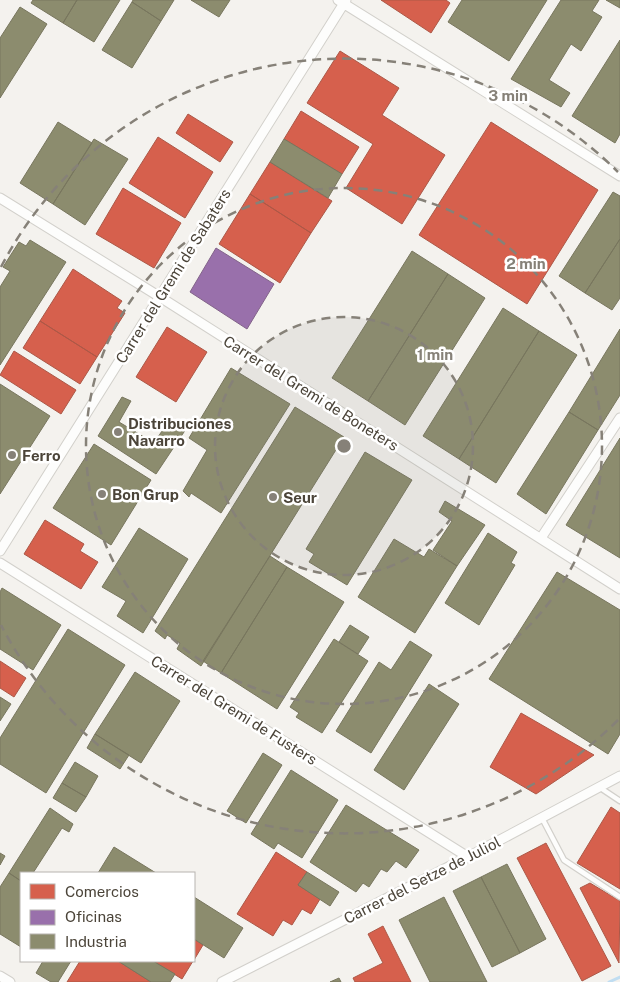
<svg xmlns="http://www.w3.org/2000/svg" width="620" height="982" font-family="'Public Sans',sans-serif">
<rect width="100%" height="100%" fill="#f4f2ee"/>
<path fill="#d6604d" stroke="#ac5847" d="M381 0H446L450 3 431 33Z
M340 51 399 88 382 115 445 155 402 224 346 188 373 144 307 103Z
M301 111 359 147 342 174 284 139Z
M188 114 233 142 220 162 176 133Z
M491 122 598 190 527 304 419 235Z
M158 137 213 172 185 218 129 183Z
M270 162 332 201 311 233 250 194Z
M123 188 181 223 154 268 96 234Z
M250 194 311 233 280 283 219 244Z
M73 269 122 301 117 308 125 313 97 357 40 321Z
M40 321 97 357 80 384 23 348Z
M167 327 207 352 176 402 136 377Z
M14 351 76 390 61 414 0 375Z
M45 520 84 544 80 551 98 562 81 589 24 554Z
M0 661 26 678 14 697 0 688Z
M521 713 594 755 536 794 490 767Z
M611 807 620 813V889L577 863Z
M546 843 611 966 582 981 517 858Z
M276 852 307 872 298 885 320 899 311 914 302 909 292 925 283 920 273 936 237 914Z
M590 883 620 901 619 963 580 888Z
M383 926 411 982H355L353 978 383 963 368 934Z
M194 939 203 945 194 960Z
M80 961H118L151 982H67Z
M153 961H193L182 979Z"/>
<path fill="#9970ab" stroke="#826389" d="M216 248 274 284 247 329 190 292Z"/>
<path fill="#8c8c6e" stroke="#78765e" d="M33 0H77L63 23 31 3Z
M77 0H120L94 42 63 23Z
M133 0H174L161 21 132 2Z
M191 0H230L219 17Z
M462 0H547L509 61 448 22Z
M561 0H599L592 11 602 17 581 51 571 44 549 80 570 93 561 107 511 79Z
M606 0H620V8Z
M132 2 161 21 132 68 102 50Z
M20 7 47 24 0 98V38Z
M620 40V134L615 143 572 116Z
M58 122 92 143 53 204 20 183Z
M94 139 128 159 85 225 53 204Z
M284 139 342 174 328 198 270 162Z
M613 192 620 196V239L585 293 559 276Z
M620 239V298L612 310 585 293Z
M30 240 66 262 0 365V287L10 271 3 267 19 242 26 246Z
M412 251 448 274 368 401 332 378Z
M448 274 485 298 405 425 368 401Z
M503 308 539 331 459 459 423 436Z
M620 329V395L598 430 569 412Z
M539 331 577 355 496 483 459 459Z
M231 368 290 404 221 513 191 493 189 497 183 491 207 450 189 438Z
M0 384 50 416 0 494Z
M122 397 131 401 119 422 154 443 170 419 186 429 156 474 98 436Z
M295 407 344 437 201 666 177 649 180 643 167 635 165 639 155 631Z
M569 412 598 430 546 514 517 494Z
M620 438V558L566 525Z
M94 444 151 480 111 545 53 508Z
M365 452 412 480 347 585 309 562 314 554 306 549Z
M445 501 485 525 457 566 433 550 452 521 439 512Z
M139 528 188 559 143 633 117 616 126 601 102 587Z
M488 533 517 552 511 563 515 565 479 625 445 603Z
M394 539 424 557 429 549 457 566 415 633 358 597Z
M270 556 287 567 221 673 203 661Z
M287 567 344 602 277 709 221 673Z
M557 572 620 610V734L608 754 489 679Z
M2 588 61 625 33 670 0 649V592Z
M350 625 369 637 358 654 339 642Z
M68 629 125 665 46 793 0 764V738Z
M334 639 368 661 322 733 296 717 299 713 290 707Z
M410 641 432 655 371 753 336 731 379 662 391 670Z
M135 672 180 701 141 763 95 734Z
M429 684 459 704 404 790 374 770Z
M0 697 11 704 0 721Z
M95 734 129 755 120 769 87 748Z
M263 753 282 765 246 823 227 811Z
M75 762 98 776 86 797 62 783Z
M291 770 338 800 302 858 278 843 274 849 251 834Z
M62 783 86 797 76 812 53 798Z
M346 805 419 850 406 868 396 861 387 872 381 869 369 887 363 883 356 892 310 862Z
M50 808 73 824 69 832 62 828 33 873H21V881L9 873Z
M114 847 156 873H98Z
M0 853 5 856 0 865Z
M507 864 546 939 520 953 481 877Z
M307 872 339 892 330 906 298 885Z
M9 873 21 881V947L0 934V887Z
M481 877 520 953 492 967 453 891Z
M194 897 243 928 224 958 194 939Z
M444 897 487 982H430L399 920Z
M43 961H71L58 982H51L36 973Z
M118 961H153L175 974 170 982H151Z
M339 978 341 982H330Z"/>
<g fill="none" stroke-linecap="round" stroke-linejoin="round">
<path stroke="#c0ddf1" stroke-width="3" d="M609 982 620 977"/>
<g stroke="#d2d0cb" stroke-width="7">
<path id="lane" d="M599 787 620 801
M542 818 564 860 620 897"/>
</g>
<g stroke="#d2d0cb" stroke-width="11">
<path id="street" d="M338 0 620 176
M0 198 160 297 620 589
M541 538 620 418
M0 551 346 0
M0 563 468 857
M0 976 10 982
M222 982 468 857 620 776"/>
</g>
<use href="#lane" stroke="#fdfdfc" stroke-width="4.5"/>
<use href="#street" stroke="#fdfdfc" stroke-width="9"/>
</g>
<circle cx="344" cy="446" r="129" fill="#868178" fill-opacity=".12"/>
<g fill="none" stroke="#868178" stroke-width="2.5" stroke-dasharray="9 6">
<circle cx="344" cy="446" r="129"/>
<circle cx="344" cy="446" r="258"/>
<path d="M618 720A387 387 0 0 1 1 625M1 267A387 387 0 0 1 618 172"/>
</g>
<g fill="#868178" stroke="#fff" stroke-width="2">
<circle cx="118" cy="432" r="5"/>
<circle cx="12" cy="455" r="5"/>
<circle cx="102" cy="494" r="5"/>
<circle cx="273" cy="497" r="5"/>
</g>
<g text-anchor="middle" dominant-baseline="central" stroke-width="5" stroke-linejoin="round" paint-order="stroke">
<g font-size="15" fill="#4b4439" stroke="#fff">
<text transform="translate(173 276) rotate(-58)">Carrer del Gremi de Sabaters</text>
<text transform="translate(311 393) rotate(32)">Carrer del Gremi de Boneters</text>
<text transform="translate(234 710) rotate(32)">Carrer del Gremi de Fusters</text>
<text transform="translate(422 880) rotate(-27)">Carrer del Setze de Juliol</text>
</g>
<g font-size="15" font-weight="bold" fill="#4b4439" stroke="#fff" text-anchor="start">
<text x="128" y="423">Distribuciones<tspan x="128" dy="17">Navarro</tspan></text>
<text x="22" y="455">Ferro</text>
<text x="112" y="494">Bon Grup</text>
<text x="283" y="497">Seur</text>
</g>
</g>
<circle cx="344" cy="446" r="8" fill="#868178" stroke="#fff" stroke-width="2.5"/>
<g font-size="15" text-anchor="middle" font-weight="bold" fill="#868178" stroke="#fff" stroke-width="5" stroke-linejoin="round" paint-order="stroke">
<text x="508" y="101">3 min</text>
<text x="526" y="269">2 min</text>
<text x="435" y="360">1 min</text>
</g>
<rect x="20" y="872" width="175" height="90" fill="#ffffff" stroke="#b7b4b0"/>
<rect x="30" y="884" width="25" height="15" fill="#d6604d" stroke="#b7b4b0"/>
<text x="65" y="897" font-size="15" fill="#4b4439">Comercios</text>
<rect x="30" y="910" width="25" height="15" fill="#9970ab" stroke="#b7b4b0"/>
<text x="65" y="922" font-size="15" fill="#4b4439">Oficinas</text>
<rect x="30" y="934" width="25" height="15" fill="#8c8c6e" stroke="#b7b4b0"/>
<text x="65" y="947" font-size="15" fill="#4b4439">Industria</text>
</svg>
